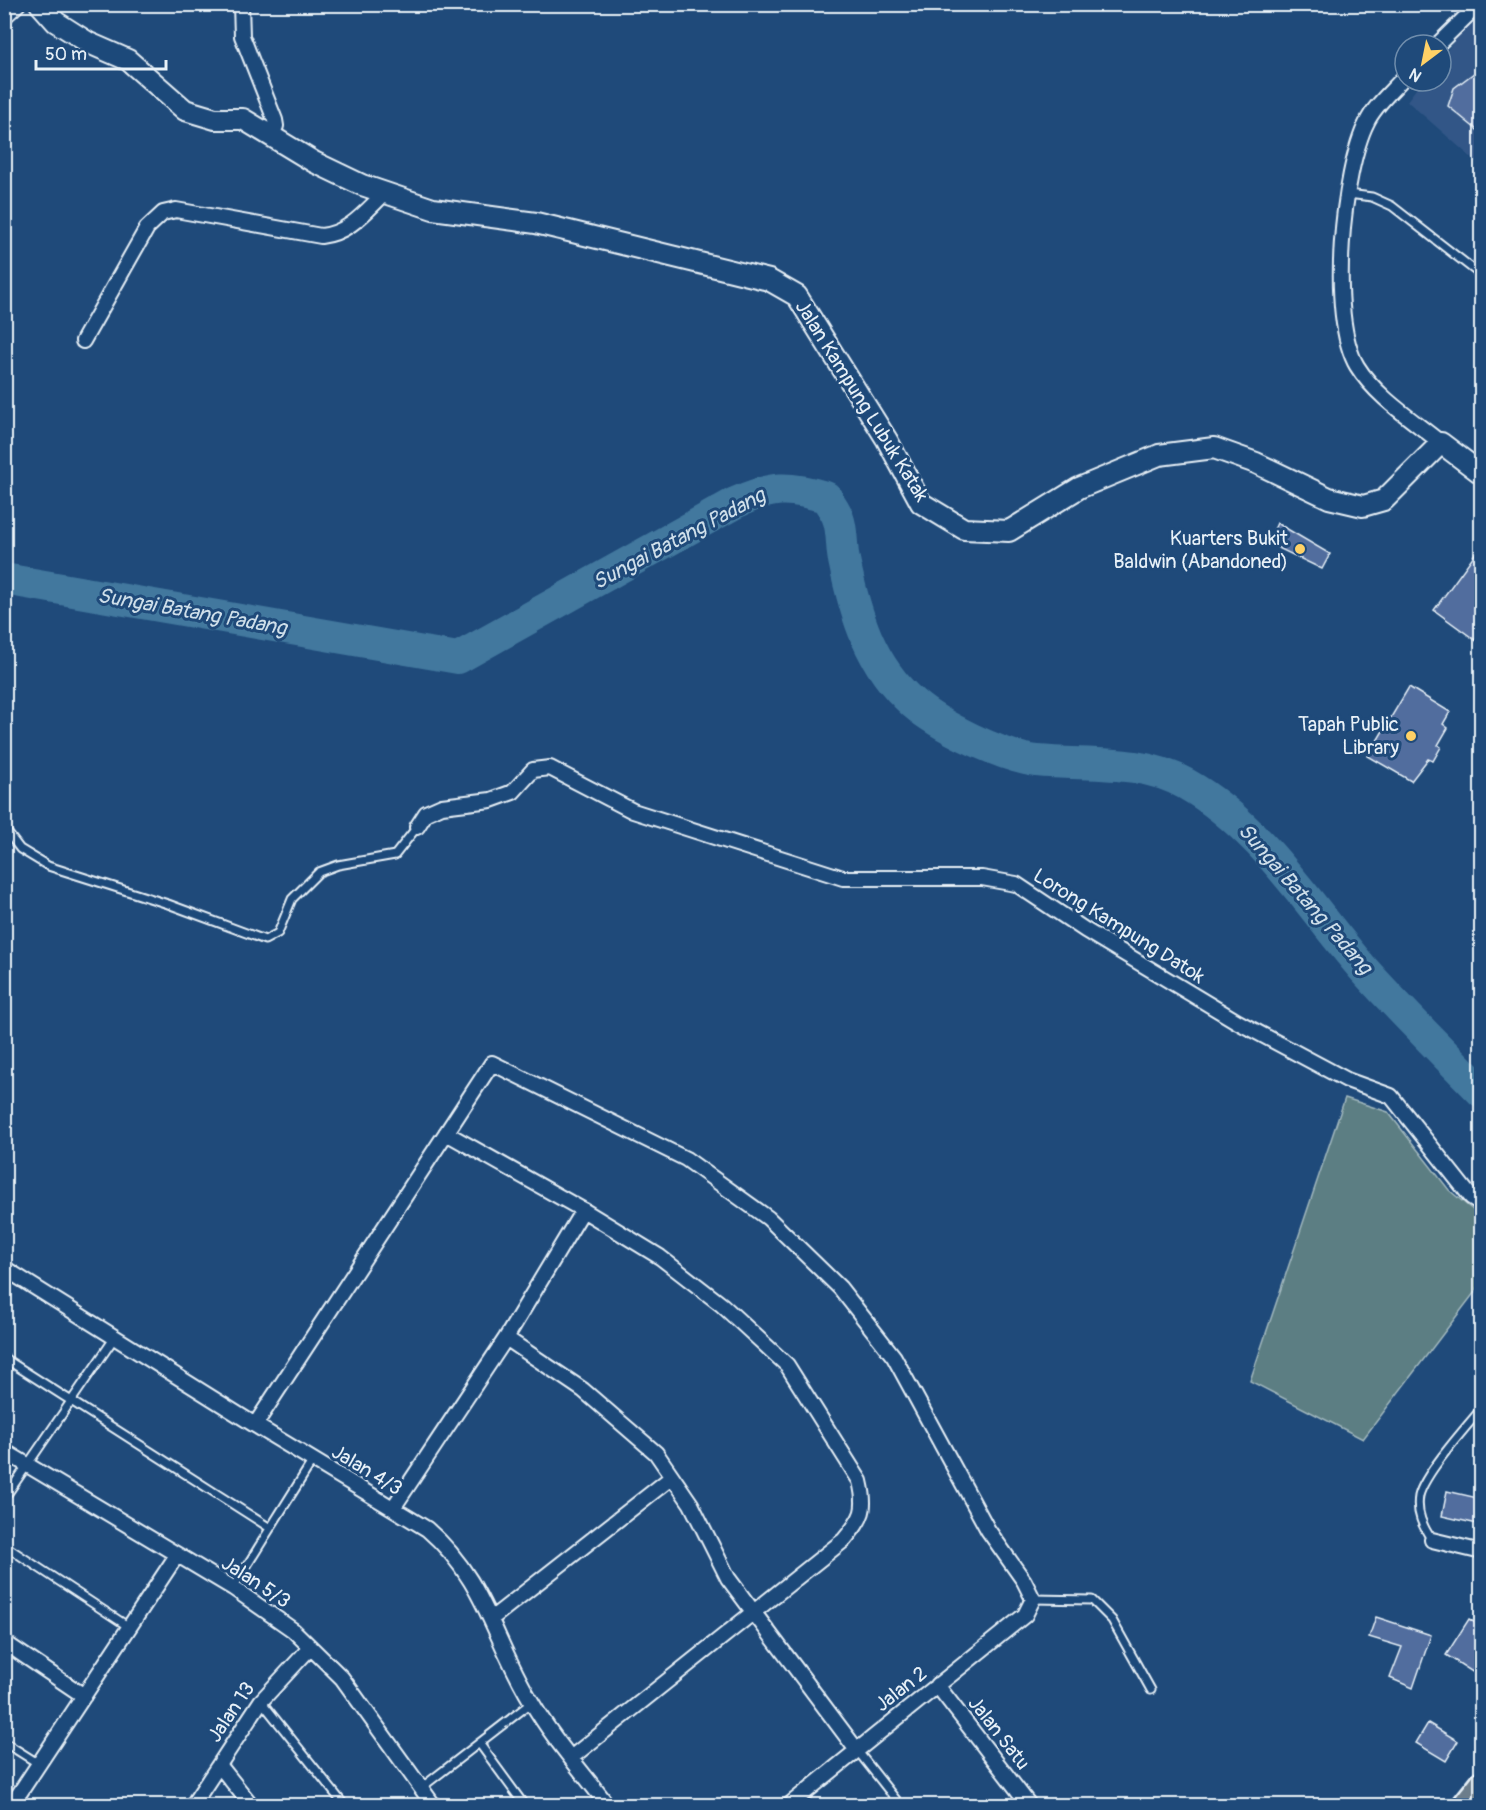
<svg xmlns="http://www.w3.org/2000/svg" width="1486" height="1810" font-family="Pangolin,sans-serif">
<rect width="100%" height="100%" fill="#1f4a7a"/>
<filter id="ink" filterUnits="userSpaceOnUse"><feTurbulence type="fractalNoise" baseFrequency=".0167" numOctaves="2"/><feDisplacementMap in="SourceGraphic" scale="12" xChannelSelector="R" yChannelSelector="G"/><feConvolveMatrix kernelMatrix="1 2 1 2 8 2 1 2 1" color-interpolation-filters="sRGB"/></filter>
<g filter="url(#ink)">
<path fill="#325787" d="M1481 6V166L1407 101 1422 81H1441V58Z"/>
<path fill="#5c7e83" stroke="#a2b8be" stroke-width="1.5" d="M1345 1098 1388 1112 1449 1190 1481 1217V1284L1363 1439 1250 1381Z"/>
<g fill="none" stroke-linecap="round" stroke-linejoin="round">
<path stroke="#42789e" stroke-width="32" d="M4 579 458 658 735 503C772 486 788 486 826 497 830 504 836 511 838 518 843 531 841 547 844 560 855 614 870 665 913 703 939 726 1003 757 1037 761 1088 766 1140 758 1186 784 1262 827 1309 907 1366 972 1403 1013 1443 1052 1482 1092"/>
</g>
<path fill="#516d9e" stroke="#e8f1f8" stroke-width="1.5" d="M1482 67V134L1448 106 1454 88Z
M1277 523 1330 554 1322 569 1268 543Z
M1482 544V645L1434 610Z
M1409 687 1450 712 1443 724 1448 728 1438 745 1441 747 1433 761 1428 759 1411 781 1368 756Z
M1447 1491 1482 1499V1525L1442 1516Z
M1376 1617 1431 1635 1413 1688 1390 1678 1402 1647 1369 1637Z
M1469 1619 1482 1627V1662L1474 1673 1446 1655Z
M1428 1723 1458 1741 1446 1761 1416 1743Z"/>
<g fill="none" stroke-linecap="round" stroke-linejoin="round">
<g stroke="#e8f1f8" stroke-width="11">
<path id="lane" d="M1348 194 1372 197 1392 206 1482 276
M4 828 20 849 48 866 168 904 265 940 278 933 292 899 319 872 338 865 395 855 417 827
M4 1358 270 1528
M4 1499 115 1337
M1432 1540C1423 1527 1416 1513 1419 1496 1424 1474 1466 1427 1482 1408
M4 1545 129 1627
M233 1588 313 1460
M1033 1599 1092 1600 1112 1620 1151 1690
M261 1701 345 1806
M4 1742 39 1764
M479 1743 525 1806
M856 1749 901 1806
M421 1788 531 1703"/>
</g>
<g stroke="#e8f1f8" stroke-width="18">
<path id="street" d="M241 4 242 36 275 120 276 126 271 137
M4 17 18 4
M1437 45 1479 4
M1405 76C1393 90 1375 105 1367 122 1342 171 1328 318 1357 366 1376 397 1413 420 1441 443
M83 341 147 228 163 213 176 210 321 236C349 233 365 212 385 193
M417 827 426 813 442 806 491 800 513 792 533 770 550 768 633 811 843 878H982L1016 884 1085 930 1238 1022 1347 1080 1391 1096 1471 1197 1482 1204
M446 1133 583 1210 660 1257 722 1305 787 1365 860 1481C867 1510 863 1517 844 1540L572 1757
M4 1268 255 1425 427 1529C485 1579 493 1639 531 1701 552 1738 582 1771 608 1806
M506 1338 583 1390 656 1453 691 1504 728 1578 856 1749
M255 1425 492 1063 686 1159 768 1218 840 1288 894 1357 988 1530 1024 1581 1033 1599 1025 1615 788 1806
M4 1451 233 1588 293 1630 342 1678 434 1806
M393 1508 506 1338 583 1210
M1432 1540 1482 1552
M491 1619 672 1477
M4 1642 84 1696
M937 1685 1030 1806
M219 1765 252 1806
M11 1806 177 1555
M192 1806 261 1701 310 1648"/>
</g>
<g stroke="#e8f1f8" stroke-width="24">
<path id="secondary" d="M40 4 56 22 89 43 128 60 185 110 215 119H243L314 162 362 185 433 209 536 223 769 280 797 296 887 440 921 503 964 529 1009 531 1079 488 1159 455 1214 448 1256 463 1329 498 1363 506 1384 500 1441 443 1482 474"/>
</g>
<g stroke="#e8f1f8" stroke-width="27">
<path id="primary" d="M1463 1806 1482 1782"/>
</g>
<use href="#lane" stroke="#1f4a7a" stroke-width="7"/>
<use href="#street" stroke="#1f4a7a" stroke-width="14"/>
<use href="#secondary" stroke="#1f4a7a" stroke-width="20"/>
<use href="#primary" stroke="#6c7d8b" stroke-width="22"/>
</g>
</g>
<g fill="#ffd166" stroke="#1f4a7a" stroke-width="2">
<circle cx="1300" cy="549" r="6"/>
<circle cx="1411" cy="736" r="6"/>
</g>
<g text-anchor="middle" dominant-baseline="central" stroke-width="6" stroke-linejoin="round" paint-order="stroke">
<g font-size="20" fill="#e8f1f8" stroke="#1f4a7a">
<text transform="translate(862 401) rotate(58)">Jalan Kampung Lubuk Katak</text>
<text transform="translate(1119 926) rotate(32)">Lorong Kampung Datok</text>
<text transform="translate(367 1470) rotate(31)">Jalan 4/3</text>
<text transform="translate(256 1582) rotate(33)">Jalan 5/3</text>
<text transform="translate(901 1689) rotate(-38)">Jalan 2</text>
<text transform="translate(231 1712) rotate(-56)">Jalan 13</text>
<text transform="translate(999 1733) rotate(52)">Jalan Satu</text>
</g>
<g font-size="20" fill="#e8f1f8" stroke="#1f4a7a" text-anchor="end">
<text x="1288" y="538">Kuarters Bukit<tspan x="1288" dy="23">Baldwin (Abandoned)</tspan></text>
<text x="1399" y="724">Tapah Public<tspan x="1399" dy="23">Library</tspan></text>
</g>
<g font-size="21" font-style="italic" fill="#cfdfea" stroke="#1f4a7a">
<text transform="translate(679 539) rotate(-28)">Sungai Batang Padang</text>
<text transform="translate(192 612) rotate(10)">Sungai Batang Padang</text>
<text transform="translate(1305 899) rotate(49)">Sungai Batang Padang</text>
</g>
</g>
<rect width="1486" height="1810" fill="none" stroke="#1f4a7a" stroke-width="24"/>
<rect x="12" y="12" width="1462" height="1786" fill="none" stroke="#e8f1f8" stroke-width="2" filter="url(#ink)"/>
<g transform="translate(1423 63) rotate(212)"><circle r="28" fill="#1f4a7a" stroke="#6f8dac" stroke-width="1.5"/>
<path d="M0-4.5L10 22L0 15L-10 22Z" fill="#ffd166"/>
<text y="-9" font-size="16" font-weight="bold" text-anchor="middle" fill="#e8f1f8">N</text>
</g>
<path d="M36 60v9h130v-9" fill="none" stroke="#e8f1f8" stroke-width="3"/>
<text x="45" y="60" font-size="18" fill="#e8f1f8" stroke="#1f4a7a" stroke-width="4.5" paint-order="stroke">50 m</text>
</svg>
